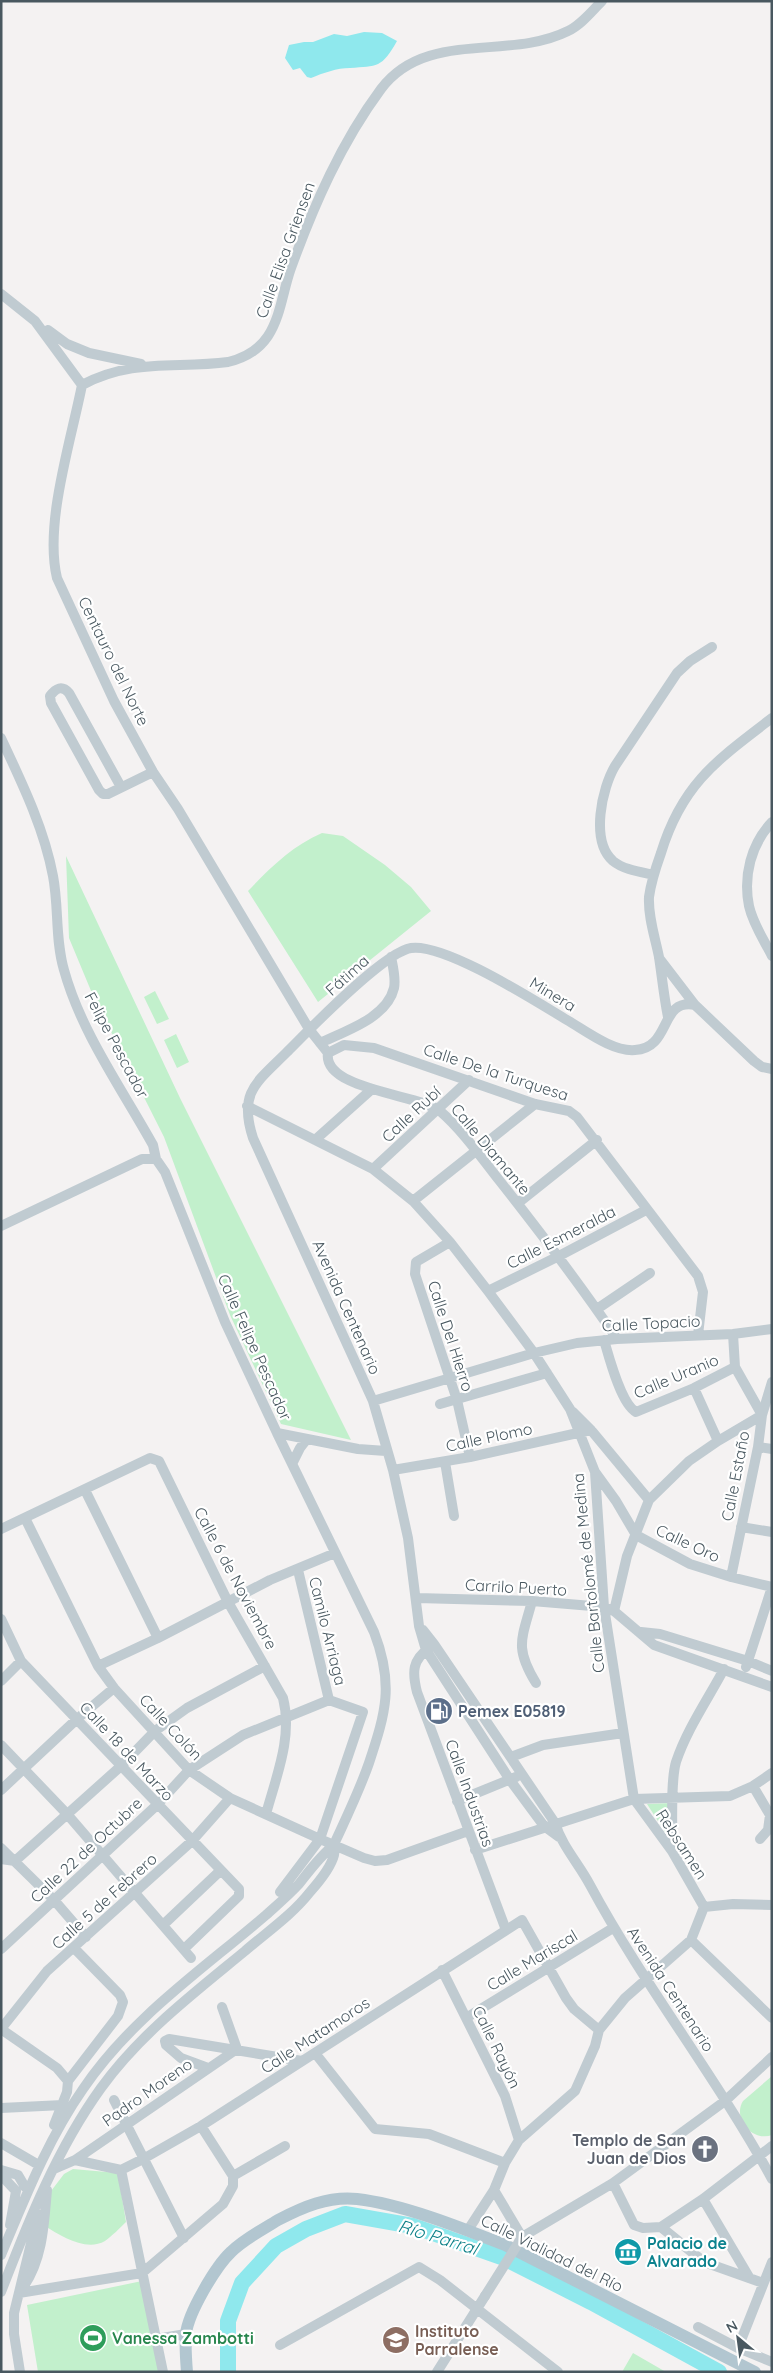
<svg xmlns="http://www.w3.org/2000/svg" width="773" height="2373" font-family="Quicksand,sans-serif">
<rect width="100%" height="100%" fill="#f4f2f2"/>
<path fill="#c2f0cc" d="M322 833 343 836 385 865 411 887 431 911 318 1002 248 891C270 868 292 846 322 833Z
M66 856 180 1098 351 1440 281 1424 230 1315 164 1137 94 998 69 938Z
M155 991 169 1019 157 1024 144 997Z
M176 1034 189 1062 177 1068 164 1040Z
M671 1803 667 1835 647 1804Z
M772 2076V2135C753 2142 732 2119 743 2101Z
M73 2169 118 2173 126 2222C120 2228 112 2236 105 2241 86 2252 61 2236 45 2226V2199L64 2174Z
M142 2281 160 2372H38L27 2305Z
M633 2353 666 2372H622Z"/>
<path fill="#8fe8ed" d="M364 32 382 33 397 41C382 68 377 66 350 68 337 68 323 73 311 78L307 77 300 68 293 70 285 58 289 45 304 42H313L334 34 347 36Z"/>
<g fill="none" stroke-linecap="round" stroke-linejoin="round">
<path stroke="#8fe8ed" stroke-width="16" d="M228 2372V2321L242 2283 276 2246 306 2229 345 2214 413 2226 504 2258 591 2302 719 2372"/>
<path stroke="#c0cbd1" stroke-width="10" d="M1 294 35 321 82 385C71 441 44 524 57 578L114 701 153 772 178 809 309 1029 328 1053C322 1090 422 1095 440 1111 462 1130 481 1157 499 1180 540 1232 580 1284 617 1339
M48 330 67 344 89 353 141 364
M82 385C133 358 175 369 228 362 245 358 258 351 268 336 281 316 283 290 291 268 314 205 341 143 381 89 426 29 508 61 568 31 581 25 591 12 602 1
M1 738C22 783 44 828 53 876 59 907 55 940 64 970 81 1032 122 1089 153 1145L156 1159
M121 787 69 693C62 685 56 688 50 696L51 703 99 790 103 794H108L153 772
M772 822C751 844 743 876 749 906 753 924 764 940 772 956
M654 875C641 872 624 870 613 861 590 841 602 788 615 766L677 673 690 661 712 647
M659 958 695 1005
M668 1017C664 997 662 977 659 957 655 937 648 917 649 897 651 882 656 867 661 853 682 784 717 760 772 718
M320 1043C345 1031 387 1018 394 988 396 978 393 967 391 957
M328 1053 344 1045 374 1048 535 1104 569 1111 577 1117 698 1276 703 1292 698 1335
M247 1106 373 1169 413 1201 450 1242 488 1291 534 1353 570 1409 595 1472 604 1607 634 1799 672 1851 704 1907
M315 1140 372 1089
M373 1169 469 1080
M413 1201 535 1104
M518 1203 597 1140
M1 1226 142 1159H156L165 1172 225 1322 277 1433 358 1449 386 1451
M450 1242 416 1262 415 1274 457 1400 470 1457
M488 1291 559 1256 646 1210
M597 1309 650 1273
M733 1334 735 1367 762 1415
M604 1340C609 1357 621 1404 636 1412L694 1388 735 1367
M694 1388 718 1441
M373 1401 534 1353 577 1343 617 1339 733 1334 772 1329
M440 1404 547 1373
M573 1412 591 1430 649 1500
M758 1447 772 1449
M445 1462 454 1516
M292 1464 300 1448 307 1439
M393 1470 470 1457 591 1430
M595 1472 616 1501 636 1535 690 1564 731 1577 772 1587
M85 1490 158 1638
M25 1518 98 1666 114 1688 189 1770 230 1798 320 1839 364 1858 375 1861 387 1860 468 1831
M741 1527 772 1532
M1 1529 150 1458 159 1461 228 1602 283 1698C293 1737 276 1777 266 1814
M298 1570 329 1700
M731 1577 758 1447 762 1415 772 1382
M417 1598 532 1601 604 1607 614 1611 654 1645 772 1687
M532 1601C522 1639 514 1647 536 1683
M614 1611 627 1556 649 1500 689 1461 718 1441 762 1415
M1 1619 21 1661 239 1889V1896L184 1949
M423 1630 434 1644 555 1823C562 1846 579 1864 590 1885 645 1987 717 2078 772 2179
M641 1632 660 1634 748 1661 772 1671
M430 1647C412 1660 412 1672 417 1692L506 1930
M98 1666 158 1638 270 1580 335 1553
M746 1667 772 1587
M1 1681 21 1661
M1 1745 67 1814 191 1958
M511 1757 543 1745 623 1733
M753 1786 770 1815 768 1830 760 1839
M1 1790 77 1719 114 1688
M457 1801 516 1777
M559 1837 544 1826 510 1780 426 1650 419 1626 408 1538 393 1470 373 1401 253 1138C238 1092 257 1082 287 1052 309 1030 384 952 411 948 445 943 535 1001 567 1020 586 1031 613 1052 635 1050 672 1048 659 998 695 1005L754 1061 762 1067 772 1069
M1 1848 54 1900 86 1937
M475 1850 634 1799 730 1796 753 1786 772 1773
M672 1851C673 1828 670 1782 676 1762 687 1729 708 1699 724 1669
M1 1859 15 1861 121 1766 155 1731 187 1708 265 1666
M704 1907 733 1904 772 1905
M163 1925 220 1871
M691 1940 772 2018
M1 1949 158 1804 189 1770 243 1735 329 1700 363 1712 320 1839 280 1892
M442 1970 505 2096 519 2140
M466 2018 613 1928
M1 2029 47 1971 192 1841 230 1798
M1 2029 57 2068 68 2081
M315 2053 375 2129 429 2134 505 2163
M208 2068 181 2058 166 2045 165 2041 169 2039 302 2061
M68 2081 118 2016 123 2002 120 1995 74 1948
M114 2100 184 2238
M1 2108 63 2105
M54 2125 67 2092 68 2081
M1 2143 37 2164
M75 2160 121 2170
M54 2169 75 2160 237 2049 222 2007
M1 2170 18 2175 25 2187
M121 2170 143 2159 201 2126 522 1920 566 1998 574 2009 599 2030
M121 2170 163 2372
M1 2175 16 2191 10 2225
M233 2176 285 2146
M613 2183 634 2225 643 2228 661 2227 703 2199 772 2146
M494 2190 522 2237
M703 2199 749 2277
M661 2227 704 2262 763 2283
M468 2230 494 2190 505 2163 519 2140 575 2091 595 2046 599 2030 625 1998 691 1940 704 1907
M519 2242 522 2237 613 2183 725 2101 772 2057
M1 2255C25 2198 48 2139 83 2089 131 2018 202 1970 266 1915 277 1905 289 1895 299 1884 310 1870 320 1856 334 1845
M24 2286C43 2258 44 2223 47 2190
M1 2292C28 2222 57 2149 101 2088 140 2034 194 1993 245 1951 267 1932 292 1915 310 1892 318 1883 331 1867 334 1855 335 1850 334 1845 336 1840 348 1814 360 1789 369 1763 386 1712 394 1684 374 1632L277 1433
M19 2293 142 2273 223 2204 233 2186V2176L201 2126
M698 2327 738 2348 772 2362
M156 2339 186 2334
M280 2345 419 2267 440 2280 558 2372
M738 2348 772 2262
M20 2372 14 2334V2313L36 2223V2213
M437 2372 485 2296"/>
<path stroke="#b2c6d0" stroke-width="12" d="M187 2372C186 2360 185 2346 186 2334 188 2313 216 2266 231 2252 244 2239 262 2230 278 2220 303 2207 328 2196 357 2199 402 2204 462 2228 505 2245L755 2372"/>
<path stroke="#c0cbd1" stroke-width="10" d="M485 2296 519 2242"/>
</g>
<defs>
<g id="fuel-disc" transform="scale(1.4375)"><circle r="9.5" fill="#5c6f8a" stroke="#fff"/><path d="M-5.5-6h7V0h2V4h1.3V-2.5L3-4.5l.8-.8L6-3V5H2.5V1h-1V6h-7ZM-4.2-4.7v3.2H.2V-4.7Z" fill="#fff"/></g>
<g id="church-disc" transform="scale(1.4375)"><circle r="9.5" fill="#6b7280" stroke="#fff"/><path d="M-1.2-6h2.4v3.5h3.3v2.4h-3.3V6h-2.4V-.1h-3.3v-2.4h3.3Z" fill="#fff"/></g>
<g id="museum-disc" transform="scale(1.4375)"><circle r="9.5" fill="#0f9aa8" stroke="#fff"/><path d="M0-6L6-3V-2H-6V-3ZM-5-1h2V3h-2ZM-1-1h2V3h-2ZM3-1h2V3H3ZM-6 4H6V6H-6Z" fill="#fff"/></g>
<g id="stadium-disc" transform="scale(1.4375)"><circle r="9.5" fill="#2e9e5b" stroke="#fff"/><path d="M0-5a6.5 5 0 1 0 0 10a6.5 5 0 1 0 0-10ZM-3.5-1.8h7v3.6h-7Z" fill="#fff"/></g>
<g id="school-disc" transform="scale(1.4375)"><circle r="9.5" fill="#8d6e63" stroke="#fff"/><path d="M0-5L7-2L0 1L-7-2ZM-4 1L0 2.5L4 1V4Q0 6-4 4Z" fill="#fff"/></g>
</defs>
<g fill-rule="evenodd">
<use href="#fuel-disc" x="439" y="1711"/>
<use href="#church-disc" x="705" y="2149"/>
<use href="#museum-disc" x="628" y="2252"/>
<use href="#stadium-disc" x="93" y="2338"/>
<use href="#school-disc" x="396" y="2340"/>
</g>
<g text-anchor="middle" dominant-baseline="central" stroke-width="4.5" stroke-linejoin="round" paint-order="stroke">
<g font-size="16" fill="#495860" stroke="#fff">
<text transform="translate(285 250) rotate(-70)">Calle Elisa Griensen</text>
<text transform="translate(114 661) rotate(64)">Centauro del Norte</text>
<text transform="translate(347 975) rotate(-42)">Fátima</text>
<text transform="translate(553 994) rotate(31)">Minera</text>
<text transform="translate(117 1045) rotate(62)">Felipe Pescador</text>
<text transform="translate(496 1072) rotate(18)">Calle De la Turquesa</text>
<text transform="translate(411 1114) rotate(-43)">Calle Rubí</text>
<text transform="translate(491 1149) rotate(50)">Calle Diamante</text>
<text transform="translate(561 1237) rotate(-27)">Calle Esmeralda</text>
<text transform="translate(347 1307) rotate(66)">Avenida Centenario</text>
<text transform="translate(651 1323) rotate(-3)">Calle Topacio</text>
<text transform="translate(451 1336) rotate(72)">Calle Del Hierro</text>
<text transform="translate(255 1347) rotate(66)">Calle Felipe Pescador</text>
<text transform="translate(676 1376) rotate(-23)">Calle Uranio</text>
<text transform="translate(489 1437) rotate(-12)">Calle Plomo</text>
<text transform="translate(735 1476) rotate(-79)">Calle Estaño</text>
<text transform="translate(688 1543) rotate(25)">Calle Oro</text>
<text transform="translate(588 1573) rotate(-96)">Calle Bartolomé de Medina</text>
<text transform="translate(236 1578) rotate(62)">Calle 6 de Noviembre</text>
<text transform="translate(516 1587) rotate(3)">Carrilo Puerto</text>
<text transform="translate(328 1631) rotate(76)">Camilo Arriaga</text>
<text transform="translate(171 1727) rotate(47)">Calle Colón</text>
<text transform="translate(127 1751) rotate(47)">Calle 18 de Marzo</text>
<text transform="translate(470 1793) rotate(70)">Calle Industrias</text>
<text transform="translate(682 1844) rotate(57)">Rebsamen</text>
<text transform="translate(86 1850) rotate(-43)">Calle 22 de Octubre</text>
<text transform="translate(104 1901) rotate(-42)">Calle 5 de Febrero</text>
<text transform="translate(532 1960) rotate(-31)">Calle Mariscal</text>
<text transform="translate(671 1989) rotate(57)">Avenida Centenario</text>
<text transform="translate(315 2035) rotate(-33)">Calle Matamoros</text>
<text transform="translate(497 2047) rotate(64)">Calle Rayón</text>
<text transform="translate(147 2092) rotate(-35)">Padro Moreno</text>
<text transform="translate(552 2253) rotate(26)">Calle Vialidad del Río</text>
</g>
<g font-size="16" font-weight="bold" fill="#4e5e75" stroke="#fff" text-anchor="start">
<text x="458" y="1711">Pemex E05819</text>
</g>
<g font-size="16" font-weight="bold" fill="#5b616d" stroke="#fff" text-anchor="end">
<text x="686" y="2140">Templo de San<tspan x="686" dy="18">Juan de Dios</tspan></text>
</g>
<g font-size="16" font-weight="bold" fill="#0d838f" stroke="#fff" text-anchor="start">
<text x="647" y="2243">Palacio de<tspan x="647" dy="18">Alvarado</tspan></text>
</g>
<g font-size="16" font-weight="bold" fill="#785e54" stroke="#fff" text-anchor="start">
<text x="415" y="2331">Instituto<tspan x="415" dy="18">Parralense</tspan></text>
</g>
<g font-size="16" font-weight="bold" fill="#27864d" stroke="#fff" text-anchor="start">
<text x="112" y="2338">Vanessa Zambotti</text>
</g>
<g font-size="18" font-style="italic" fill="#0e8188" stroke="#fff">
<text transform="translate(438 2237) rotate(17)">Río Parral</text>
</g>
</g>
<rect width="773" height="2373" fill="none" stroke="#495860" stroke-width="5"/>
<g transform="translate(738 2338) rotate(331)" stroke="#ffffff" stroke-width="4" paint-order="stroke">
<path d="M0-4L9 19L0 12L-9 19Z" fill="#495860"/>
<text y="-8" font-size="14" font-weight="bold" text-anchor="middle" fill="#495860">N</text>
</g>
</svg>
